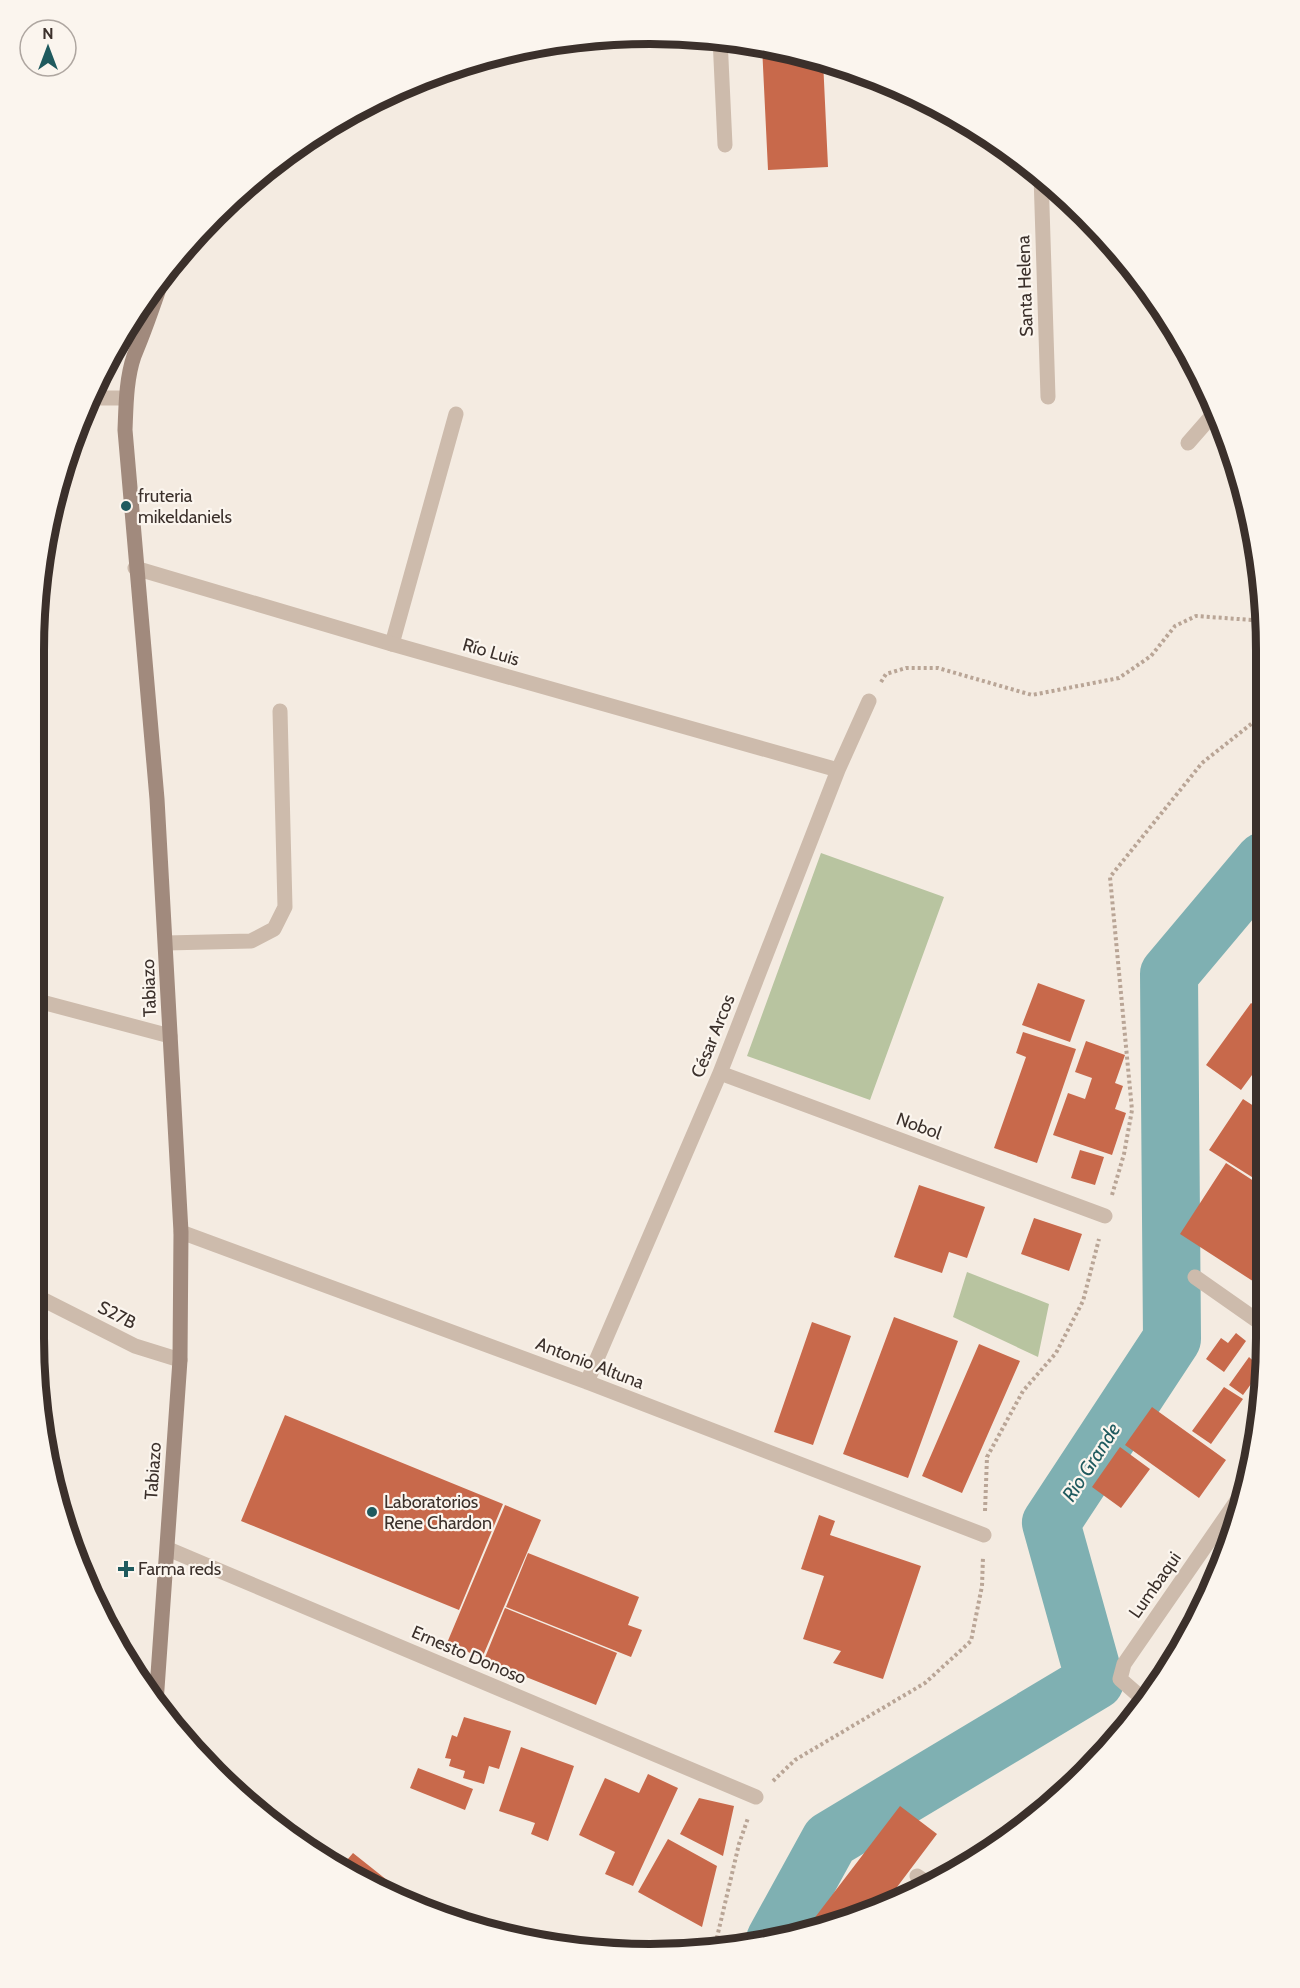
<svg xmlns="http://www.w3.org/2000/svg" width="1300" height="1988" font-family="Cabin,sans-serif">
<rect width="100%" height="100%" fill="#f4ebe1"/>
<path fill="#b8c4a0" d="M821 853 944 897 870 1100 747 1056Z
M967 1272 1049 1304 1038 1357 953 1317Z"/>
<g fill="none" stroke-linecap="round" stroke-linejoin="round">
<path stroke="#7fb0b2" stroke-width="58" d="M775 1940 830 1840 1095 1681 1051 1523 1172 1339 1169 974 1264 861"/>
</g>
<path fill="#c8694b" d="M762 46 823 60 828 167 768 170Z
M1038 983 1085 1000 1070 1042 1022 1025Z
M1251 1003 1264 1012 1263 1060 1241 1090 1206 1065Z
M1023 1032 1076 1049 1037 1163 994 1148 1026 1057 1016 1053Z
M1086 1041 1125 1055 1115 1083 1123 1086 1115 1109 1126 1113 1112 1155 1053 1135 1068 1093 1085 1099 1092 1078 1075 1072Z
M1243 1099 1263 1112V1184L1209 1150Z
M1080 1150 1104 1157 1095 1185 1071 1178Z
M1226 1163 1263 1187 1262 1287 1180 1234Z
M919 1185 985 1207 967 1258 949 1252 942 1273 894 1257Z
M1034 1218 1082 1234 1069 1271 1021 1254Z
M894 1317 958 1341 908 1478 843 1454Z
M812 1322 851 1336 813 1445 774 1432Z
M1236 1333 1246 1341 1224 1372 1206 1359 1221 1338 1228 1343Z
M979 1344 1020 1361 962 1493 922 1476Z
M1249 1357 1262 1369 1243 1395 1229 1385Z
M1224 1387 1243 1399 1211 1444 1192 1431Z
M1152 1407 1226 1460 1199 1498 1125 1445Z
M285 1415 503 1504 459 1610 241 1521Z
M1120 1447 1150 1469 1121 1508 1092 1487Z
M505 1505 541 1520 482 1658 447 1643Z
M819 1515 835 1521 830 1535 921 1566 883 1679 833 1663 841 1651 803 1639 824 1576 801 1569Z
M528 1553 639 1597 628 1625 642 1630 631 1657 506 1607Z
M505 1608 617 1653 596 1705 484 1660Z
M464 1717 511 1731 499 1769 489 1766 484 1784 463 1778 465 1771 449 1766 451 1759 445 1758 452 1735 457 1737Z
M521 1747 574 1766 548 1841 531 1834 535 1823 499 1811Z
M418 1768 473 1789 465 1810 410 1788Z
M648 1774 678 1788 633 1886 605 1874 615 1852 579 1835 605 1778 639 1793Z
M699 1798 734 1806 723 1856 680 1834Z
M900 1806 937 1834 885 1903 823 1928 813 1920Z
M668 1839 717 1866 702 1927 638 1892Z
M353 1853 397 1888 392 1895 342 1866Z
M529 1936 542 1942V1943L526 1940Z"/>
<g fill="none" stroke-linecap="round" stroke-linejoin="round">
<path stroke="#b9a596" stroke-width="4" stroke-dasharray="3 3" stroke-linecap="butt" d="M881 682 886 674 906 668H938L1032 695 1119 678 1151 656 1175 626 1196 616 1266 621
M1112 1195 1124 1154 1132 1110 1110 877 1202 763 1265 713
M985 1511 987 1457 1023 1391 1056 1353 1083 1301 1099 1239
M773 1781 795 1760 925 1683 971 1641 982 1586 983 1557
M714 1950 739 1844 748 1818"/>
<path stroke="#cdbbac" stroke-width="15" d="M720 38 725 145
M392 644 456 414
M166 943 251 941 274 929 285 907 280 711
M917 1876 929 1884"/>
<path stroke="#cdbbac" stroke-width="15" d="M1041 175 1048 397
M89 398H126
M1188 443 1216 411
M135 568 392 644 838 770
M38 1001 170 1036
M720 1073 1105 1216
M181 1232 587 1382 984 1535
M1195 1277 1262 1324
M38 1297 135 1346 180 1360
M587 1382 720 1073 838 770 869 701
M168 1549 756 1797
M1144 1700 1120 1679 1124 1664 1245 1489"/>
<path stroke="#a18a7d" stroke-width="15" d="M156 1703 180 1360 181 1232 157 799 125 430C126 407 126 379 134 356 145 330 154 304 163 277"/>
</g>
<g fill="#1f5a5e" stroke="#fbf5ee" stroke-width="2">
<circle cx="126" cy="506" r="6"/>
<circle cx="372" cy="1512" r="6"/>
<path d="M123 1560h6v6h6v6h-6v6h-6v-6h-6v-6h6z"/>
</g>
<g text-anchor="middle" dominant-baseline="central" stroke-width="4.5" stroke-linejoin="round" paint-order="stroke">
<g font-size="18" fill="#3b302b" stroke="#fbf5ee">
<text transform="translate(1025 286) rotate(-92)">Santa Helena</text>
<text transform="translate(491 652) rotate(16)">Río Luis</text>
<text transform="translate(149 988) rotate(-92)">Tabiazo</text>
<text transform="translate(713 1036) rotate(-68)">César Arcos</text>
<text transform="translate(919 1126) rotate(20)">Nobol</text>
<text transform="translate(117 1315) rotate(27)">S27B</text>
<text transform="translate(590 1363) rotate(21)">Antonio Altuna</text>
<text transform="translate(153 1471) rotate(-86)">Tabiazo</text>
<text transform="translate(1155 1585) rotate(-55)">Lumbaqui</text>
<text transform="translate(469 1655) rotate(23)">Ernesto Donoso</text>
</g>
<g font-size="18" fill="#3b302b" stroke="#fbf5ee" text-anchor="start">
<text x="138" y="496">fruteria<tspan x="138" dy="21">mikeldaniels</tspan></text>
<text x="384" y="1502">Laboratorios<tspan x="384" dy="21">Rene Chardon</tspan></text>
<text x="138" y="1569">Farma reds</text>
</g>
<g font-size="20" font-style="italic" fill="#1f5a5e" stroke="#fbf5ee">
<text transform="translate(1091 1462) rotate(-57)">Rio Grande</text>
</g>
</g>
<path d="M0 0H1300V1988H0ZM650 44H650A606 606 0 0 1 1256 650V1338A606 606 0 0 1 650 1944H650A606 606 0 0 1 44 1338V650A606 606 0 0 1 650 44Z" fill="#fbf5ee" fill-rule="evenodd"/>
<path fill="none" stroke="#3b302b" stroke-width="8" d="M650 44H650A606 606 0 0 1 1256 650V1338A606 606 0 0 1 650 1944H650A606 606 0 0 1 44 1338V650A606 606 0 0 1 650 44Z"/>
<g transform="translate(48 48)"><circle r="28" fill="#fbf5ee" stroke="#aea6a0" stroke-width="1.5"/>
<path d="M0-4.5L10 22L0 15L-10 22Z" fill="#1f5a5e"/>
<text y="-9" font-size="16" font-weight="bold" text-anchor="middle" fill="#3b302b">N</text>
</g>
</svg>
